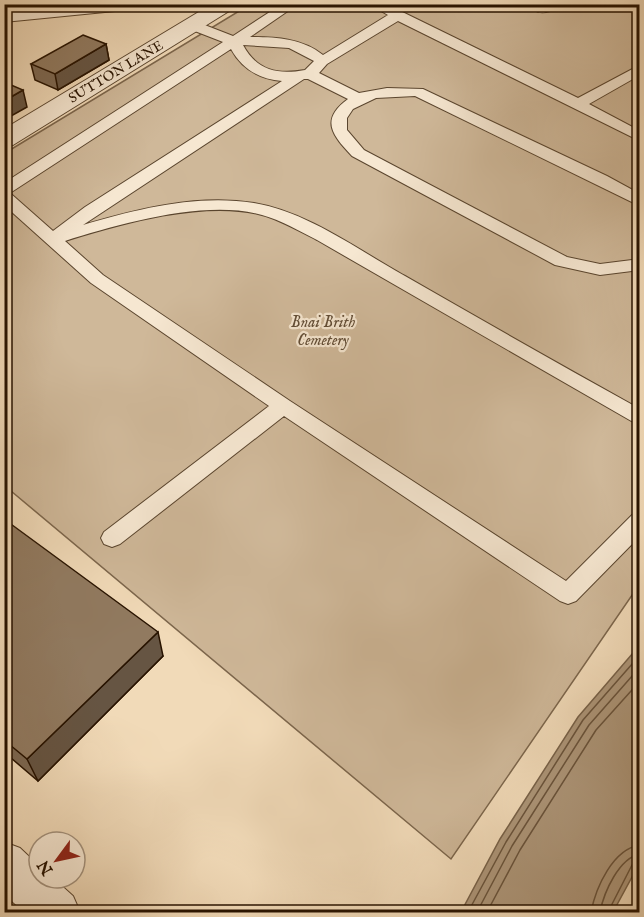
<svg xmlns="http://www.w3.org/2000/svg" width="644" height="917" font-family="'IM FELL English',serif">
<rect width="100%" height="100%" fill="#f1dab8"/>
<filter id="stains"><feTurbulence type="fractalNoise" baseFrequency=".00333" numOctaves="4"/><feColorMatrix values="0 0 0 0 .2 0 0 0 0 .09 0 0 0 0 .02 0 0 0 .5 -.17"/></filter>
<radialGradient id="worn" r=".72"><stop offset=".6" stop-color="#630" stop-opacity="0"/><stop offset="1" stop-color="#630" stop-opacity=".3"/></radialGradient>
<path fill="#cfb899" stroke="#7c664c" stroke-width="1.5" d="M523 4 536 10 561 4 639 5V585L451 859 5 486V153L249 5Z"/>
<path fill="#ad9679" stroke="#786249" stroke-width="1.5" d="M639 646V864L613 912H461L500 839 578 717Z"/>
<g fill="none" stroke-linecap="round" stroke-linejoin="round">
<path stroke="#6a543c" stroke-width="1.5" d="M468 912 506 842 583 720 640 655
M477 912 512 846 589 725 640 667
M487 912 520 850 596 730 640 681
M591 912C596 887 613 849 640 845
M600 912C604 892 619 858 640 854
M608 912 632 865 640 862"/>
<g stroke="#5a452e" stroke-width="2">
<path id="service" d="M282 4H298L250 37C275 37 302 38 323 55L388 15 369 4H386L578 98 640 65V75L589 104 640 131V141L398 21 327 64 319 73 359 93 387 88 423 89 607 176 640 194V206L415 96 376 98 353 109 347 118V130L364 150 567 257 600 264 640 259V270L600 275 555 265 352 156C333 136 319 120 348 99L308 79H304L83 225C137 209 197 194 254 203 308 212 358 250 405 276 483 321 561 365 640 409V426L317 240C299 231 281 220 262 215 205 199 120 224 65 241L103 275 290 401 566 581 632 515 640 512V536L576 601 568 604 560 601 284 416 120 544 112 547 104 544 101 538 104 532 269 406 91 283 4 205V183L223 42 187 28 185 25 187 22H197L233 36ZM243 45 289 48 314 61 305 70C278 75 257 71 243 45ZM231 49C242 69 259 79 282 81L85 207 53 231 10 193Z"/>
</g>
<g stroke="#5a452e" stroke-width="2">
<path id="minor" d="M57 4H135L132 8 125 10 4 22V10Z
M212 4H237L234 8 13 145 4 147V129Z
M528 4H552L553 7 550 11C541 14 534 13 528 4Z"/>
</g>
<g stroke="#5a452e" stroke-width="2">
<path id="tertiary" d="M4 842 20 848 39 866V878H53L73 896 80 912H24L4 894Z"/>
</g>
<use href="#service" fill="#f6e7d1" fill-rule="evenodd"/>
<use href="#minor" fill="#f6e7d1" fill-rule="evenodd"/>
<use href="#tertiary" fill="#f6e7d1" fill-rule="evenodd"/>
</g>
<path fill="#7d6953" stroke="#281300" stroke-width="1.5" d="M106 44 109 60 58 90 35 80 31 64Z
M4 519 163 656 38 781 4 752Z"/>
<path fill="#665543" stroke="#281300" stroke-width="1.5" d="M106 44 109 60 58 90 55 74Z
M23 90 27 107 4 120V101Z
M158 632 163 656 38 781 27 759Z"/>
<path fill="#917a60" stroke="#281300" stroke-width="1.5" d="M83 35 106 44 55 74 31 64Z
M4 82 23 90 4 101Z
M4 519 158 632 27 759 4 740Z"/>
<g text-anchor="middle" dominant-baseline="central" stroke-width="4.5" stroke-linejoin="round" paint-order="stroke">
<g font-size="14" fill="#281300" stroke="#f6e7d1">
<text transform="translate(116 72) rotate(-31)">SUTTON LANE</text>
</g>
<g font-size="16" font-style="italic" fill="#624d36" stroke="#f6e7d1">
<text x="323" y="323">Bnai Brith<tspan x="323" dy="18">Cemetery</tspan></text>
</g>
</g>
<rect width="644" height="917" fill="none" stroke="#f1dab8" stroke-width="24"/>
<rect x="6" y="6" width="632" height="905" fill="none" stroke="#281300" stroke-width="3"/>
<rect x="12" y="12" width="620" height="893" fill="none" stroke="#281300" stroke-width="1.5"/>
<g transform="translate(57 860) rotate(237)"><circle r="28" fill="#f6e7d1" stroke="#a4927d" stroke-width="1.5"/>
<path d="M0-4.5L10 22L0 15L-10 22Z" fill="#8f2418"/>
<text y="-9" font-size="16" font-weight="bold" text-anchor="middle" fill="#281300">N</text>
</g>
<rect width="100%" height="100%" filter="url(#stains)"/>
<rect width="100%" height="100%" fill="url(#worn)"/>
</svg>
